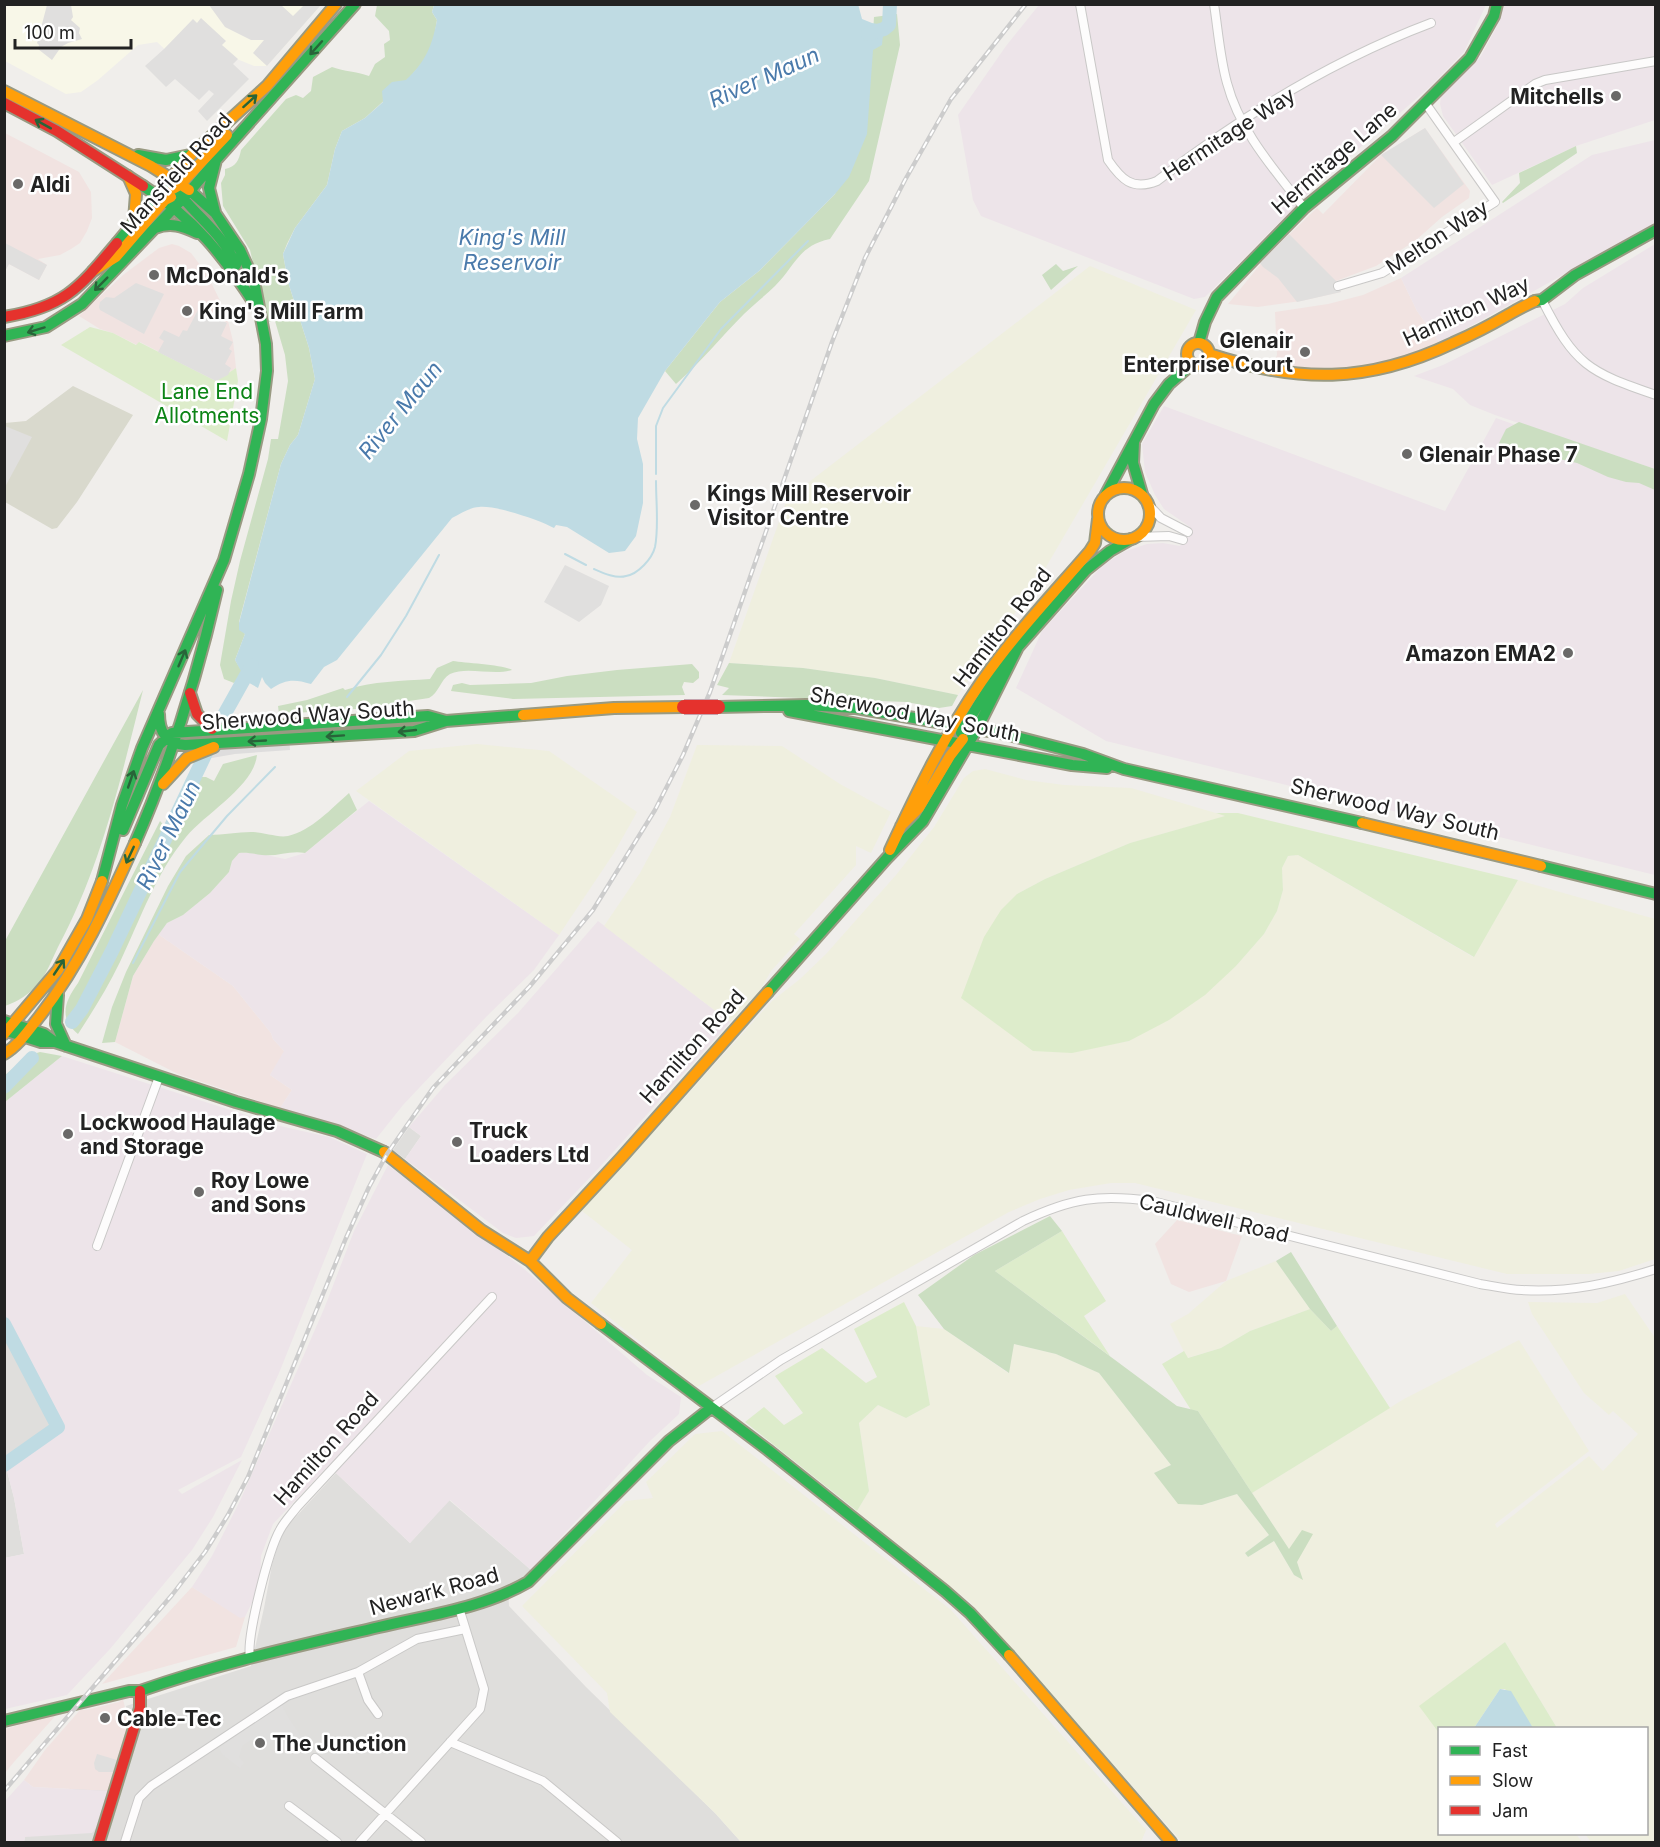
<svg xmlns="http://www.w3.org/2000/svg" width="1660" height="1847" font-family="Inter,sans-serif">
<rect width="100%" height="100%" fill="#f0eeeb"/>
<path fill="#dfdedc" d="M409 1127 421 1136 405 1159 393 1150Z
M4 1324 64 1426 6 1467 14 1498 24 1554 5 1558Z
M336 1473 410 1543 449 1500 531 1570 508 1591 509 1606 586 1687 715 1813 741 1842H24L25 1837 129 1725 126 1706 251 1666 264 1608 272 1565 282 1532Z"/>
<path fill="#f1e3e1" d="M1425 128 1470 191 1469 198 1442 217 1415 241 1376 266 1336 281 1341 292 1301 301 1258 307 1228 304 1268 255 1317 208 1323 214 1381 155Z
M5 133 79 172 91 192 92 218 87 231 80 243 71 249 60 255 38 259 47 265 39 280 9 264 5 271Z
M172 244 179 246 191 253 207 274 226 313 233 341 236 368 216 381 140 342 137 345 113 333 100 329 79 316 123 275 159 248Z
M1401 278 1417 311 1440 343 1403 358 1365 367 1311 372 1287 370 1272 366 1277 355 1275 312 1328 304 1363 295Z
M158 934 233 986 271 1033 273 1039 285 1052 270 1075 292 1090 280 1108 178 1074 115 1042 133 976Z
M1177 1220 1242 1236 1226 1281 1189 1292 1171 1284 1155 1244Z
M192 1587 240 1617H245L236 1647 102 1684Z
M123 1699 129 1725 110 1791 33 1787 24 1780 45 1750 80 1710H86L119 1702Z
M57 1714 14 1762 5 1773V1729Z"/>
<path fill="#ede4e9" d="M1039 5H1486L1464 52 1431 86 1317 185 1205 297 1194 299 981 216 973 200 958 115 1006 46Z
M1504 5H1655V120L1576 146 1492 185 1443 116 1440 104 1441 96 1481 56 1496 28Z
M1655 140V224L1440 343 1417 311 1401 278 1592 155Z
M1655 244V469L1495 415 1470 405 1453 389 1414 376 1443 365 1565 304 1583 288Z
M1164 406 1445 511 1496 418 1655 475V875L1106 741 1016 688 1042 631 1102 566 1123 552 1147 544 1163 543 1180 546 1190 527 1164 509 1155 495 1145 472 1142 444Z
M369 801 559 935 534 970 487 1016 403 1105 376 1139 280 1108 292 1090 270 1075 284 1051 273 1039 271 1033 233 986 158 934 167 923 183 915 210 893 229 872 232 861 238 853 251 852 285 859 305 853Z
M598 921 730 1022 597 1170 534 1236 516 1238 503 1233 405 1159 421 1136 409 1127 445 1085 518 1013Z
M62 1056 280 1126 329 1137 367 1154 279 1373 241 1457 178 1490 182 1494 242 1460 213 1517 192 1550 110 1649 67 1695 5 1709 4 1558 24 1554 14 1498 6 1467 64 1425 5 1324V1102Z
M388 1165 523 1268 647 1375 681 1397 679 1414 650 1441 531 1570 450 1500 410 1543 336 1473 327 1467 273 1524 261 1556 260 1586 245 1617 240 1618 192 1587 212 1556 240 1501 324 1309 354 1231Z
M24 1780 33 1787 110 1791 100 1823 92 1833 25 1837 24 1842H5V1801Z"/>
<path fill="#f8f7e8" d="M4 5H321L267 66H254L237 59 209 90 157 42 138 45 98 80 81 92 66 94 5 61Z"/>
<path fill="#d9d9cd" d="M73 386 133 415 77 502 57 528 52 529 5 502V423L26 421Z"/>
<path fill="#efefdf" d="M1090 266 1196 310 1042 574 958 695 875 678 803 668 729 663 787 499Z
M477 744 549 751 637 812 614 853 559 935 356 791 409 751Z
M697 745 782 746 840 784 891 812 871 853 856 846V865L794 934 800 939 771 971 759 992 730 1022 604 926 640 873 670 817Z
M985 769 1026 780 1064 785 1131 788 1226 816 1130 843 1045 879 1017 894 1113 1044 1129 1041 1236 966 1264 934 1277 911 1283 890 1282 868 1288 856 1298 855 1473 957 1518 880 1655 919V1259L1619 1271 1589 1274H1507L1135 1183H1111L1069 1190 1040 1199 1009 1212 697 1387 591 1303 632 1250 582 1211 772 1001 800 979 826 954 896 875 934 827 964 778 973 771Z
M1276 1261 1310 1309 1250 1331 1221 1348 1187 1358 1170 1324 1188 1314 1226 1281Z
M1625 1294 1655 1338V1842H1591L1585 1834H1646V1728H1557L1505 1642 1420 1706 1439 1733 1440 1834H1576L1582 1842H1182L970 1602 857 1511 869 1491 859 1423 878 1405 906 1418 930 1405 916 1326 944 1329 1008 1373 1014 1344 1056 1354 1099 1373 1171 1465 1154 1473 1202 1505 1237 1494 1269 1535 1245 1553 1248 1557 1274 1541 1294 1575 1302 1579 1297 1562 1252 1493 1404 1399 1519 1340 1589 1451 1495 1524 1497 1528 1589 1456 1603 1471 1638 1434 1613 1411 1609 1415 1584 1393 1532 1314 1528 1302 1597 1303Z
M722 1431 951 1610 1146 1830 1141 1842H741L715 1813 610 1712 607 1693 522 1606 626 1501 653 1498 646 1482 695 1434Z"/>
<path fill="#ddeccb" d="M90 327 113 333 136 345 139 342 216 381 236 368 238 381 227 441 61 345Z
M1216 813H1238L1518 880 1474 957 1298 855 1288 856 1282 868 1283 890 1277 911 1264 934 1236 966 1205 995 1169 1020 1129 1041 1072 1053 1033 1051 961 998 984 937 1001 910 1017 894 1045 879 1130 843 1225 816Z
M1062 1231 1106 1301 1084 1316 1110 1356 995 1271Z
M904 1302 916 1326 930 1405 906 1418 878 1405 859 1423 869 1491 857 1511 745 1422 764 1407 784 1425 803 1413 775 1376 822 1348 866 1383 877 1377 854 1329Z
M1310 1309 1331 1331 1337 1326 1390 1408 1252 1493 1198 1411 1191 1410 1162 1364 1184 1351 1188 1358 1221 1348 1250 1331Z
M1505 1642 1557 1728H1533L1505 1689H1500L1474 1728H1440L1439 1733 1419 1706Z"/>
<path fill="#cbdec1" d="M377 5H434L432 12 437 20 433 44 423 62 411 76 365 118 342 131 335 149 327 185 295 228 287 244 283 254 288 282 309 348 315 379 298 435 290 445 281 464 239 622 245 634 235 660 243 673 234 683 224 679 220 665 231 601 240 561 268 459 271 439H278L288 381 285 355 275 321 267 322 250 250 223 206 221 183 225 175V169C236 167 239 160 241 150L286 99 296 95 303 98 311 91 313 77 332 67C345 72 356 71 369 76L375 64 385 57 384 44 390 40 389 31 375 16Z
M897 14 900 45 869 181 830 239C798 246 796 265 775 286 765 296 754 304 744 314 721 337 701 362 676 384L665 371 720 302 759 271 835 194 870 81 874 17Z
M1576 146 1577 153 1503 203 1502 202 1520 183 1519 173Z
M1056 264 1063 271 1078 266 1051 290 1042 275Z
M1519 422 1655 469V490L1639 483 1626 482 1608 477 1577 463 1498 445 1506 429Z
M453 661C465 663 506 665 512 670 493 676 467 666 450 674 440 680 439 693 429 698L356 709 279 714 278 706 307 700 343 688 345 690C373 681 402 681 430 679L437 668Z
M729 663 803 668 875 678 958 695 952 706 939 708 906 702 722 695 729 688 717 685Z
M692 664 699 672V678L693 683 684 682 682 687 685 695 513 699 451 691 453 685 462 683 470 685 531 683 567 676 617 670Z
M143 690C121 778 101 867 58 947 52 959 47 974 38 984 28 995 19 1001 5 1006V941Z
M257 755C254 786 206 813 186 837 156 873 140 920 120 962 108 987 93 1011 78 1034 58 1018 65 1001 78 983L160 821 167 829 190 777H206L214 781 223 764Z
M349 793 357 810 305 853C290 850 277 857 262 855 254 854 247 852 239 853L232 861 229 872 210 893 183 915 167 923 154 941 133 976 115 1042 102 1043 112 1007 126 972 168 886 186 856 209 835C224 835 237 832 251 832 263 832 277 838 288 836 311 831 332 808 349 793Z
M40 1052 62 1056 5 1102V1075L30 1055Z
M1050 1216 1062 1231 995 1271 1177 1406 1198 1411 1289 1549 1302 1530 1313 1534 1297 1562 1303 1580 1294 1575 1274 1541 1248 1557 1245 1553 1269 1535 1237 1494 1202 1505 1178 1504 1154 1473 1171 1465 1099 1373 1056 1354 1014 1344 1009 1373 944 1329 918 1295 974 1255Z
M1291 1252 1337 1326 1331 1331 1310 1309 1276 1261Z"/>
<path fill="#e0dfde" d="M47 5H71L73 17 71 20 80 28 79 33 82 39 68 43 61 47 52 60 38 49 39 45 37 43Z
M209 5H281L293 16 304 5H321L267 66 253 53 264 40H251L225 27Z
M201 18 226 41 222 45 238 59 233 64 249 79 207 121 198 111 214 94 209 90 199 100 175 79 166 87 145 66 164 49 193 19 197 23Z
M1425 128 1464 184 1434 208 1381 155Z
M1289 234 1336 281 1341 292 1297 302 1278 278 1263 267 1260 263Z
M5 243 47 265 39 280 9 264 5 271Z
M136 283 164 294 144 334 100 310 99 307 100 302 106 297 114 298Z
M199 308 227 323 221 336 233 342 229 349 232 351 225 364 231 368 228 375 216 381 158 352 164 341 159 338 164 330 179 337 183 330 187 331Z
M5 426 32 437 5 487 4 426Z
M565 565 609 586 601 605 579 622 544 602Z
M280 1702 288 1717 302 1738 289 1755 277 1738 262 1750 256 1742 251 1740 242 1746 239 1757 244 1763 240 1768 223 1755 219 1748 249 1727Z
M97 1754 117 1760 113 1772H99L95 1769 94 1763Z"/>
<path fill="#bfdbe3" d="M858 4 862 19 872 23 884 25 882 45 873 50 867 134 849 177 835 194 759 271 720 302 665 371 638 418 637 439 643 464V503L636 536 625 551 609 553 567 527 556 525 554 528C540 520 495 505 479 507 471 507 460 514 452 518L337 660 324 667 311 684C294 679 286 679 271 689L265 683 262 677 258 688 244 680 242 673 235 660 245 634 239 630V623L281 464 290 445 298 435 315 379 309 348 288 282 283 254 295 228 327 185 335 149 342 131 365 118 383 102 382 91 392 82 406 80C426 61 432 46 437 20L432 12 434 5Z
M1500 1689 1511 1691 1533 1728H1492L1489 1727 1474 1728Z"/>
<path fill="#dedddd" d="M288 717 290 750 235 754 200 760 190 764 211 719 218 721Z"/>
<g fill="none" stroke-linecap="round" stroke-linejoin="round">
<path stroke="#bfdbe3" stroke-width="2" d="M656 474V426L663 408 721 329 808 241
M565 554 586 565
M594 569C603 573 616 579 626 576 638 574 652 559 655 547 659 527 656 503 656 481
M347 697 381 655 406 616 439 555
M133 963 180 872 227 816 275 767"/>
<path stroke="#bfdbe3" stroke-width="14" d="M868 34 884 29 889 25 890 4
M72 1022 82 1009 112 951 224 715 252 665
M4 1087 32 1058
M4 1324 58 1427 4 1465"/>
<g stroke="#c9c8c7" stroke-width="10">
<path id="street" d="M1080 4 1108 160C1121 179 1132 191 1157 181 1240 117 1333 60 1431 23
M1214 4C1218 30 1220 58 1227 83 1240 132 1274 169 1304 208
M1454 142 1535 84 1545 80 1656 61
M1338 286 1382 273 1495 202 1426 104
M1542 300C1575 365 1588 372 1656 395
M1148 504 1161 518 1188 532
M1136 537 1169 536 1183 540
M97 1246 159 1077
M711 1408 781 1360 1023 1221C1072 1198 1099 1194 1152 1201L1480 1284C1494 1286 1508 1290 1522 1290 1569 1293 1612 1283 1656 1269
M250 1658C246 1637 269 1549 280 1530 284 1522 291 1515 297 1507L492 1297
M358 1672 368 1700 378 1714
M450 1742 543 1781 617 1842
M315 1758 421 1842
M289 1806 337 1842
M125 1842 139 1798 151 1786 287 1696 358 1672 417 1639 465 1629
M360 1842 480 1709 484 1689 459 1608"/>
</g>
<g stroke="#999a82" stroke-width="14">
<path id="fast" d="M138 155 166 160 190 155
M170 179C188 212 222 230 236 265
M143 186C195 219 223 255 256 306
M215 212 209 188 216 160 355 4
M155 228C171 222 182 226 197 233
M117 243 170 179
M1535 301 1542 300 1575 275 1656 230
M4 336 46 327 82 304 190 191 214 163
M1199 343 1205 322 1217 297 1304 208 1392 136 1470 58 1494 16 1497 4
M1134 442 1133 463 1142 494
M1106 494 1154 404 1169 384 1192 364
M718 707 806 705 856 708 1001 733 1083 754 1124 769 1362 823
M789 711 1072 765 1107 768
M159 714C159 732 166 743 185 745L414 731 446 721 523 715
M961 733 1000 669 1018 647
M123 830 159 745 172 733 428 716 446 721
M135 843C171 761 197 677 217 590
M1541 866 1656 894
M102 881 122 805 142 748 224 560 249 474 261 419 267 371 266 344 254 281 240 250 215 213 189 190
M768 992 886 859 923 821 977 729 1018 647 1086 570 1110 551 1131 539
M58 995 56 1024 66 1046
M4 1021 44 1034 55 1042
M4 1030 41 1042H55L236 1102 337 1131 384 1152
M601 1324 768 1450 945 1591 970 1613 1009 1655
M4 1721 129 1691H140C219 1663 298 1646 379 1627 429 1615 483 1608 528 1582L669 1441 711 1408"/>
</g>
<g stroke="#999a82" stroke-width="14">
<path id="slow" d="M4 91 151 166 189 190
M128 176 136 194 134 220
M170 179 192 154 267 86 336 4
M173 189 180 185 227 135
M93 271 116 257 165 200 171 197
M1187 354a11 11 0 1 1 22 0a11 11 0 1 1-22 0Z
M1209 354C1298 383 1367 384 1453 343 1471 335 1489 326 1506 316 1515 311 1525 305 1535 301
M1098 514a26 26 0 1 1 52 0a26 26 0 1 1-52 0Z
M523 715 614 708 684 707
M163 784 187 758 214 747
M1362 823 1541 866
M901 826 919 808 950 756 963 739
M890 850C917 792 945 734 982 681 1014 635 1053 594 1090 551L1095 543 1098 519
M4 1034 58 970 87 919 102 881
M4 1054C19 1045 28 1031 39 1017 80 965 108 903 135 843
M384 1152 481 1230 530 1261 567 1298 601 1324
M530 1261 548 1237 622 1157 768 992
M1009 1655 1171 1842"/>
</g>
<g stroke="#999a82" stroke-width="14">
<path id="jam" d="M4 103 57 131 143 186
M4 317C65 307 79 288 117 243
M190 693 197 714 212 729
M99 1842 140 1708V1691"/>
</g>
<use href="#street" stroke="#fdfcfc" stroke-width="8"/>
<use href="#fast" stroke="#30b455" stroke-width="10"/>
<use href="#slow" stroke="#ff9f0a" stroke-width="10"/>
<use href="#jam" stroke="#e5322d" stroke-width="10"/>
<g stroke="#ccc" stroke-width="4.5">
<path id="rail" d="M4 1791 172 1595 205 1552 228 1515 248 1477 346 1238 369 1187 387 1154 433 1088 530 986 593 910 655 810 683 755 710 692 832 342 865 258 905 180 951 99 1026 4"/>
</g>
<use href="#rail" stroke="#fff" stroke-width="2" stroke-dasharray="7" stroke-linecap="butt"/>
<g stroke="#c5a2ac" stroke-width="16" stroke-linecap="butt">
<path id="jam-bridge" d="M684 707H718"/>
</g>
<use href="#jam-bridge" stroke="#e5322d" stroke-width="14"/>
</g>
<defs><path id="oneway-shaft" d="M-6 0H5M1.5-3L5.5 0L1.5 3" fill="none" stroke-width="1.6" stroke-linecap="round" stroke-linejoin="round" transform="scale(1.5)"/></defs>
<g stroke="#286439">
<use href="#oneway-shaft" transform="translate(316 48) rotate(132)"/>
<use href="#oneway-shaft" transform="translate(250 101) rotate(-42)"/>
<use href="#oneway-shaft" transform="translate(43 124) rotate(-151)"/>
<use href="#oneway-shaft" transform="translate(101 284) rotate(135)"/>
<use href="#oneway-shaft" transform="translate(36 330) rotate(163)"/>
<use href="#oneway-shaft" transform="translate(182 658) rotate(-67)"/>
<use href="#oneway-shaft" transform="translate(407 731) rotate(174)"/>
<use href="#oneway-shaft" transform="translate(335 736) rotate(176)"/>
<use href="#oneway-shaft" transform="translate(257 741) rotate(177)"/>
<use href="#oneway-shaft" transform="translate(131 779) rotate(-71)"/>
<use href="#oneway-shaft" transform="translate(130 855) rotate(115)"/>
<use href="#oneway-shaft" transform="translate(59 967) rotate(-56)"/>
</g>
<g fill="#6a6968" stroke="#fff" stroke-width="2">
<circle cx="1616" cy="96" r="6"/>
<circle cx="18" cy="184" r="6"/>
<circle cx="154" cy="275" r="6"/>
<circle cx="187" cy="311" r="6"/>
<circle cx="1305" cy="352" r="6"/>
<circle cx="1407" cy="454" r="6"/>
<circle cx="695" cy="505" r="6"/>
<circle cx="1568" cy="653" r="6"/>
<circle cx="68" cy="1134" r="6"/>
<circle cx="457" cy="1142" r="6"/>
<circle cx="199" cy="1192" r="6"/>
<circle cx="105" cy="1718" r="6"/>
<circle cx="260" cy="1743" r="6"/>
</g>
<g text-anchor="middle" dominant-baseline="central" stroke-width="5" stroke-linejoin="round" paint-order="stroke">
<g font-size="21" font-weight="bold" fill="#222" stroke="#fff" text-anchor="start">
<text x="1604" y="96" text-anchor="end">Mitchells</text>
<text x="30" y="184">Aldi</text>
<text x="166" y="275">McDonald's</text>
<text x="199" y="311">King's Mill Farm</text>
<text x="1293" y="340" text-anchor="end">Glenair<tspan x="1293" dy="24">Enterprise Court</tspan></text>
<text x="1419" y="454">Glenair Phase 7</text>
<text x="707" y="493">Kings Mill Reservoir<tspan x="707" dy="24">Visitor Centre</tspan></text>
<text x="1556" y="653" text-anchor="end">Amazon EMA2</text>
<text x="80" y="1122">Lockwood Haulage<tspan x="80" dy="24">and Storage</tspan></text>
<text x="469" y="1130">Truck<tspan x="469" dy="24">Loaders Ltd</tspan></text>
<text x="211" y="1180">Roy Lowe<tspan x="211" dy="24">and Sons</tspan></text>
<text x="117" y="1718">Cable-Tec</text>
<text x="272" y="1743">The Junction</text>
</g>
<g font-size="21" fill="#222" stroke="#fff">
<text transform="translate(1229 134) rotate(-33)">Hermitage Way</text>
<text transform="translate(1334 158) rotate(-41)">Hermitage Lane</text>
<text transform="translate(176 173) rotate(-48)">Mansfield Road</text>
<text transform="translate(1437 237) rotate(-33)">Melton Way</text>
<text transform="translate(1466 311) rotate(-25)">Hamilton Way</text>
<text transform="translate(1002 627) rotate(-52)">Hamilton Road</text>
<text transform="translate(915 714) rotate(11)">Sherwood Way South</text>
<text transform="translate(308 715) rotate(-4)">Sherwood Way South</text>
<text transform="translate(1395 809) rotate(13)">Sherwood Way South</text>
<text transform="translate(692 1046) rotate(-48)">Hamilton Road</text>
<text transform="translate(1214 1218) rotate(13)">Cauldwell Road</text>
<text transform="translate(326 1448) rotate(-48)">Hamilton Road</text>
<text transform="translate(434 1591) rotate(-15)">Newark Road</text>
</g>
<g font-size="21" fill="#0c8416" stroke="#fff">
<text x="207" y="391">Lane End<tspan x="207" dy="24">Allotments</tspan></text>
</g>
<g font-size="22" font-style="italic" fill="#4a7aab" stroke="#fff">
<text transform="translate(764 77) rotate(-24)">River Maun</text>
<text x="512" y="237">King's Mill<tspan x="512" dy="25">Reservoir</tspan></text>
<text transform="translate(400 410) rotate(-51)">River Maun</text>
<text transform="translate(168 835) rotate(-64)">River Maun</text>
</g>
</g>
<rect width="1660" height="1847" fill="none" stroke="#222222" stroke-width="12"/>
<rect x="1438" y="1727" width="210" height="108" fill="#ffffff" stroke="#a7a7a7" stroke-width="1.5"/>
<rect x="1450" y="1746" width="30" height="9" fill="#30b455" stroke="#a7a7a7" stroke-width="1.5"/>
<text x="1492" y="1757" font-size="18" fill="#222222">Fast</text>
<rect x="1450" y="1776" width="30" height="9" fill="#ff9f0a" stroke="#a7a7a7" stroke-width="1.5"/>
<text x="1492" y="1787" font-size="18" fill="#222222">Slow</text>
<rect x="1450" y="1806" width="30" height="9" fill="#e5322d" stroke="#a7a7a7" stroke-width="1.5"/>
<text x="1492" y="1817" font-size="18" fill="#222222">Jam</text>
<path d="M15 39v9h116v-9" fill="none" stroke="#222222" stroke-width="3"/>
<text x="24" y="39" font-size="18" fill="#222222" stroke="#ffffff" stroke-width="4.5" paint-order="stroke">100 m</text>
</svg>
